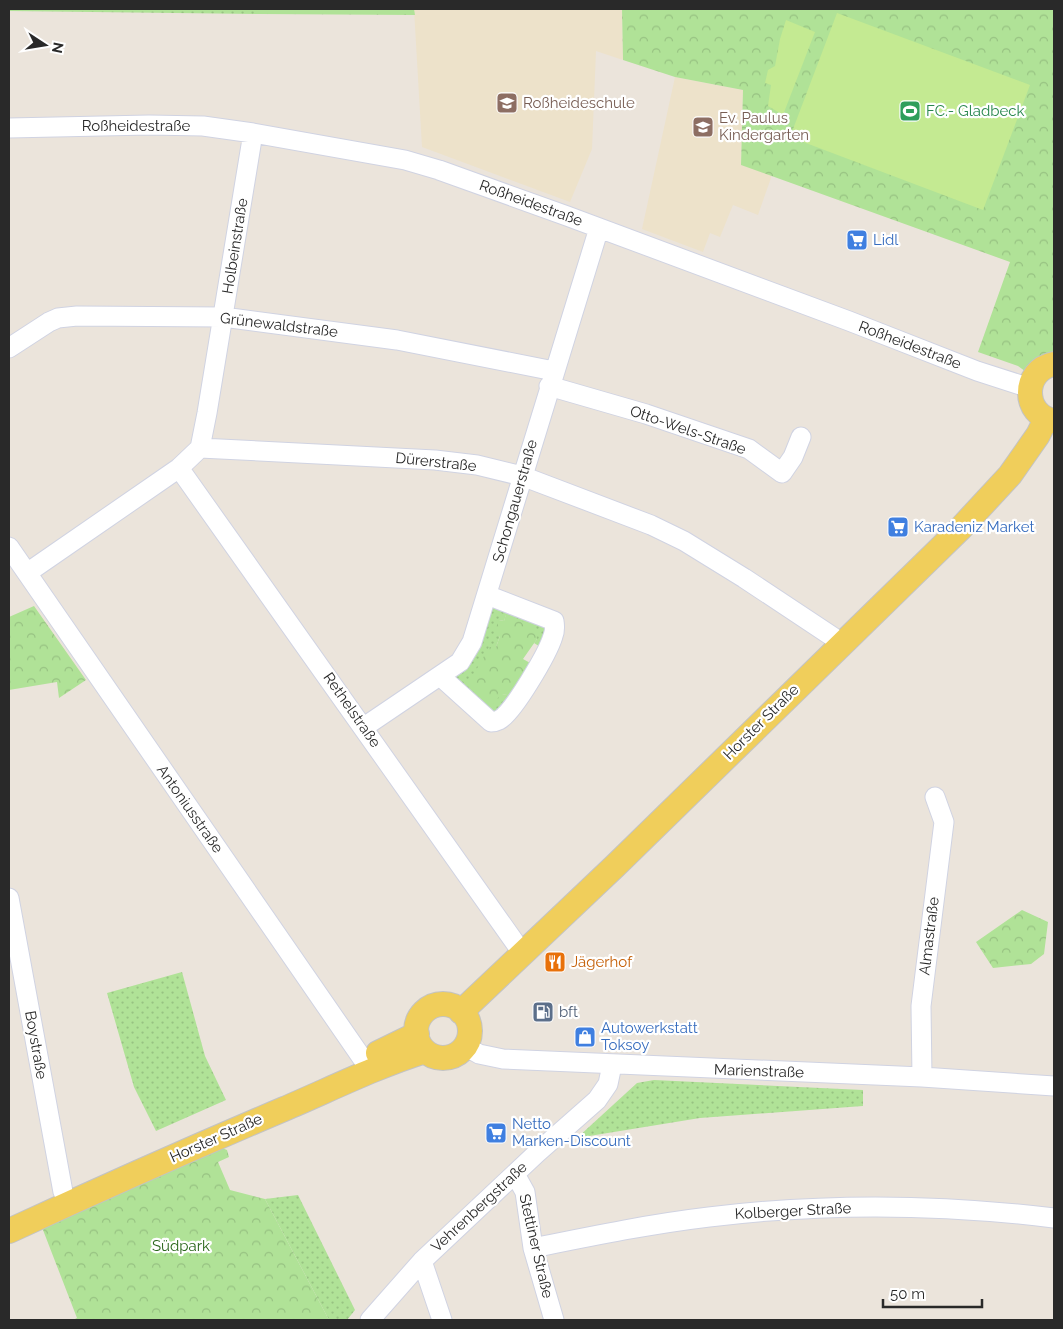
<svg xmlns="http://www.w3.org/2000/svg" width="1063" height="1329" font-family="Raleway,sans-serif">
<defs>
<pattern id="grass-dots" width="8" height="8" patternUnits="userSpaceOnUse" patternTransform="scale(1.25)"><rect width="8" height="8" fill="#b0e297"/><path d="M2 2h.1M6 6h.1" fill="none" stroke="#97c282" stroke-width="1.8" stroke-linecap="round"/></pattern>
<pattern id="forest-firs" width="22" height="20" patternUnits="userSpaceOnUse" patternTransform="scale(1.25)"><rect width="22" height="20" fill="#b0e297"/><path d="M5 1l3.5 6h-7zM16 11l3.5 6h-7z" fill="#97c282"/></pattern>
<pattern id="park-crowns" width="20" height="18" patternUnits="userSpaceOnUse" patternTransform="scale(1.25)"><rect width="20" height="18" fill="#b0e297"/><path d="M2 6a3 3 0 1 1 6 0M12 15a3 3 0 1 1 6 0" fill="none" stroke="#97c282"/></pattern>
</defs>
<rect width="100%" height="100%" fill="#ebe4db"/>
<path fill="#ede2ca" d="M414 9H622L623 60 596 51 592 149 570 202 422 147Z
M675 77 743 90 741 165 772 175 758 215 733 205 720 237 710 233 703 252 642 229Z"/>
<path fill="url(#grass-dots)" d="M9 9H258V14L9 11Z
M493 605 548 627 542 648 534 643 537 639 506 615 504 621 499 620 500 636 496 647 502 694 513 696 496 714 454 677 469 664 481 647Z
M182 972 205 1056 226 1100 156 1131 134 1087 107 993Z
M654 1080 863 1090V1106L700 1118 577 1138 637 1083Z
M298 1195 355 1310 347 1320H329L265 1199Z"/>
<path fill="url(#forest-firs)" d="M258 9H414L415 15 258 14Z"/>
<path fill="url(#park-crowns)" d="M622 9H1054V358L1029 374 1018 366 978 352 1010 262 741 165 743 90 675 77 623 60Z
M34 606 86 680 59 698 57 682 9 690V617Z
M506 614 535 627 537 639 523 659 532 664 513 696 501 694 492 706 469 683 489 647H496L500 636 494 632 499 620 504 621Z
M1022 910 1048 922 1044 954 1031 964 993 968 976 942Z
M222 1148 227 1150 229 1157 218 1162 230 1190 265 1199 329 1320H73L77 1318 43 1230 45 1226Z"/>
<path fill="#c4ea92" d="M837 13 1030 85 983 210 790 137Z
M786 20 815 32 783 115 768 106 771 85 765 83 768 70 775 66 780 39Z"/>
<g fill="none" stroke-linecap="round" stroke-linejoin="round">
<g stroke="#d0d3e2" stroke-width="21">
<path id="minor" d="M9 128 149 125 203 126 253 133 405 160 439 170 567 216 849 321 977 371 1030 388
M9 348 49 322 58 318 77 316 223 317 397 340 554 371
M549 386 646 414 749 449 782 473 793 457 801 437
M200 448 207 413 253 133
M179 468 523 954
M9 547 371 1071
M27 573 179 468 200 448 435 460 477 465 522 476 651 525 684 541 744 578 842 643
M440 676 491 722C494 722 497 721 499 720 513 713 548 653 553 636 555 631 555 627 554 621L487 595
M364 727 460 662 472 642 599 228
M9 898 63 1192
M465 1046 479 1054 503 1059 922 1077 1054 1086
M922 1077 921 1006 944 822 935 797
M515 1174 525 1192 533 1248 554 1320
M533 1248C592 1236 650 1224 709 1217 823 1203 940 1204 1054 1218
M422 1261 442 1320
M370 1320 422 1261 538 1152 597 1100 608 1084 612 1065"/>
</g>
<g stroke="#c3c3c3" stroke-width="26">
<path id="major" d="M1054 364C1022 370 1022 415 1054 421
M416 1031a27 27 0 1 1 54 0a27 27 0 1 1-54 0Z
M461 1012 615 866 960 529 1010 475 1038 435 1046 419
M378 1053 417 1034
M9 1231C100 1189 192 1148 284 1109 331 1089 377 1066 425 1051"/>
</g>
<use href="#minor" stroke="#fff" stroke-width="19"/>
<use href="#major" stroke="#f0ce5b" stroke-width="24"/>
</g>
<defs>
<g id="school-square" transform="scale(1.125)"><rect x="-9" y="-9" width="18" height="18" rx="4" fill="#8d6e63" stroke="#fff"/><path d="M0-5L7-2L0 1L-7-2ZM-4 1L0 2.5L4 1V4Q0 6-4 4Z" fill="#fff"/></g>
<g id="stadium-square" transform="scale(1.125)"><rect x="-9" y="-9" width="18" height="18" rx="4" fill="#2e9e5b" stroke="#fff"/><path d="M0-5a6.5 5 0 1 0 0 10a6.5 5 0 1 0 0-10ZM-3.5-1.8h7v3.6h-7Z" fill="#fff"/></g>
<g id="supermarket-square" transform="scale(1.125)"><rect x="-9" y="-9" width="18" height="18" rx="4" fill="#3f7fe0" stroke="#fff"/><path d="M-6-5.5h2.5l.6 2H6L4.5 2H-2.5L-4.4-4H-6ZM-1.5 3.2a1.3 1.3 0 1 0 .1 0ZM3 3.2a1.3 1.3 0 1 0 .1 0Z" fill="#fff"/></g>
<g id="restaurant-square" transform="scale(1.125)"><rect x="-9" y="-9" width="18" height="18" rx="4" fill="#e8710a" stroke="#fff"/><path d="M-5-6h1v4h1v-4h1v4h1v-4h1v5L-1.5 .5V6h-2V.5L-5-1ZM5-6V6H3V1.5H1.5Q1.5-4 5-6Z" fill="#fff"/></g>
<g id="fuel-square" transform="scale(1.125)"><rect x="-9" y="-9" width="18" height="18" rx="4" fill="#5c6f8a" stroke="#fff"/><path d="M-5.5-6h7V0h2V4h1.3V-2.5L3-4.5l.8-.8L6-3V5H2.5V1h-1V6h-7ZM-4.2-4.7v3.2H.2V-4.7Z" fill="#fff"/></g>
<g id="shop-square" transform="scale(1.125)"><rect x="-9" y="-9" width="18" height="18" rx="4" fill="#3f7fe0" stroke="#fff"/><path d="M-5-2.5h2.3a2.7 3.5 0 0 1 5.4 0H5L5.5 6h-11ZM-1.5-2.5h3a1.5 2.3 0 0 0-3 0Z" fill="#fff"/></g>
</defs>
<g fill-rule="evenodd">
<use href="#school-square" x="507" y="103"/>
<use href="#stadium-square" x="910" y="111"/>
<use href="#school-square" x="703" y="127"/>
<use href="#supermarket-square" x="857" y="240"/>
<use href="#supermarket-square" x="898" y="527"/>
<use href="#restaurant-square" x="555" y="962"/>
<use href="#fuel-square" x="543" y="1012"/>
<use href="#shop-square" x="585" y="1037"/>
<use href="#supermarket-square" x="496" y="1133"/>
</g>
<g text-anchor="middle" dominant-baseline="central" stroke-width="4.5" stroke-linejoin="round" paint-order="stroke">
<g font-size="15" fill="#785e54" stroke="#fff" text-anchor="start">
<text x="523" y="103">Roßheideschule</text>
<text x="719" y="118">Ev. Paulus<tspan x="719" dy="17">Kindergarten</tspan></text>
</g>
<g font-size="15" fill="#27864d" stroke="#fff" text-anchor="start">
<text x="926" y="111">FC.- Gladbeck</text>
</g>
<g font-size="15" fill="#292929" stroke="#fff">
<text x="136" y="126">Roßheidestraße</text>
<text transform="translate(531 203) rotate(20)">Roßheidestraße</text>
<text transform="translate(235 246) rotate(-81)">Holbeinstraße</text>
<text transform="translate(279 325) rotate(7)">Grünewaldstraße</text>
<text transform="translate(910 345) rotate(21)">Roßheidestraße</text>
<text transform="translate(688 430) rotate(19)">Otto-Wels-Straße</text>
<text transform="translate(436 462) rotate(6)">Dürerstraße</text>
<text transform="translate(515 501) rotate(-74)">Schongauerstraße</text>
<text transform="translate(352 710) rotate(55)">Rethelstraße</text>
<text transform="translate(761 722) rotate(-45)">Horster Straße</text>
<text transform="translate(190 809) rotate(55)">Antoniusstraße</text>
<text transform="translate(929 936) rotate(-83)">Almastraße</text>
<text transform="translate(36 1045) rotate(80)">Boystraße</text>
<text transform="translate(759 1071) rotate(2)">Marienstraße</text>
<text transform="translate(216 1138) rotate(-24)">Horster Straße</text>
<text transform="translate(479 1207) rotate(-43)">Vehrenbergstraße</text>
<text transform="translate(793 1211) rotate(-3)">Kolberger Straße</text>
<text transform="translate(536 1246) rotate(77)">Stettiner Straße</text>
</g>
<g font-size="15" fill="#366cbe" stroke="#fff" text-anchor="start">
<text x="873" y="240">Lidl</text>
<text x="914" y="527">Karadeniz Market</text>
<text x="601" y="1028">Autowerkstatt<tspan x="601" dy="17">Toksoy</tspan></text>
<text x="512" y="1124">Netto<tspan x="512" dy="17">Marken-Discount</tspan></text>
</g>
<g font-size="15" fill="#c56008" stroke="#fff" text-anchor="start">
<text x="571" y="962">Jägerhof</text>
</g>
<g font-size="15" fill="#4e5e75" stroke="#fff" text-anchor="start">
<text x="559" y="1012">bft</text>
</g>
<g font-size="15" fill="#29661a" stroke="#fff">
<text x="181" y="1246">Südpark</text>
</g>
</g>
<rect width="1063" height="1329" fill="none" stroke="#292929" stroke-width="20"/>
<g transform="translate(45 45) rotate(102)" stroke="#ffffff" stroke-width="4" paint-order="stroke">
<path d="M0-4L9 19L0 12L-9 19Z" fill="#292929"/>
<text y="-8" font-size="14" font-weight="bold" text-anchor="middle" fill="#292929">N</text>
</g>
<path d="M883 1299v8h99v-8" fill="none" stroke="#292929" stroke-width="2.5"/>
<text x="890" y="1299" font-size="15" fill="#292929" stroke="#ffffff" stroke-width="4" paint-order="stroke">50 m</text>
</svg>
